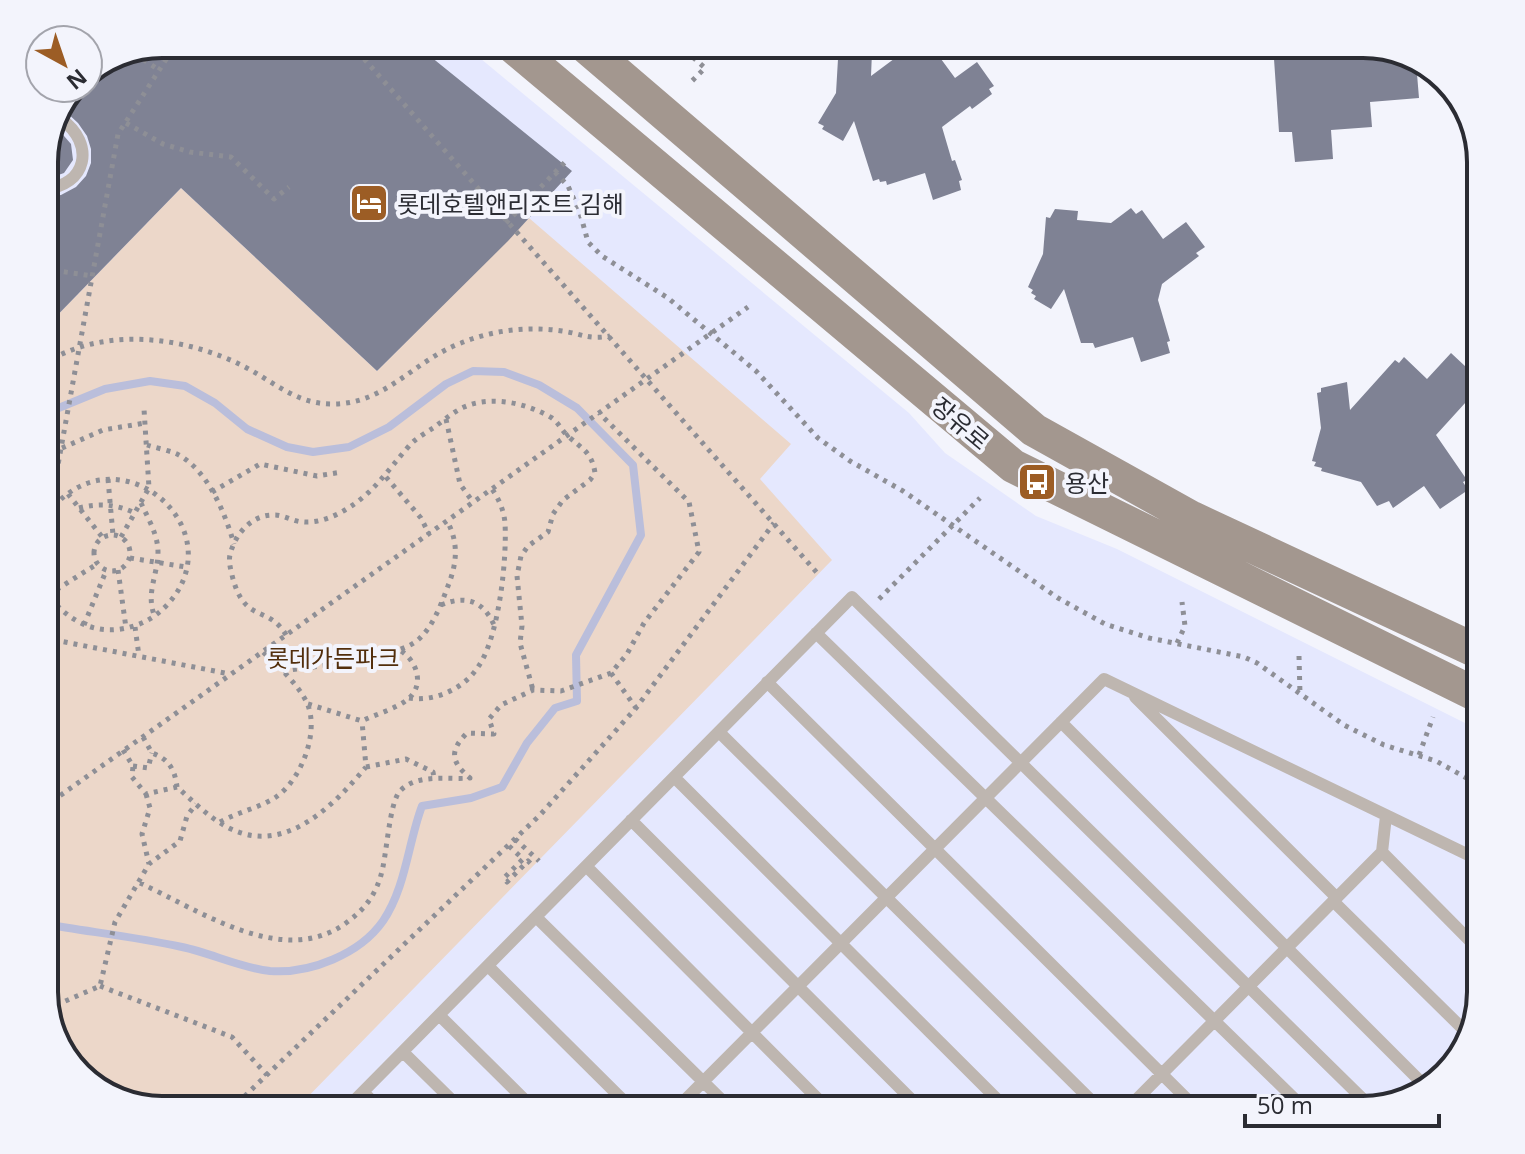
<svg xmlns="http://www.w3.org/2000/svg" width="1525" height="1154" font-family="'Open Sans','Noto Sans KR',sans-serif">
<rect width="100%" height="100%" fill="#f3f4fc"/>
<path fill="#e5e8fe" d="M162 44H463L909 413 945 453 1036 516 1117 549 1481 731V993L1456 1064 1415 1098 1363 1110H161L90 1085 56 1045 44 999V154L77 88H88V72Z"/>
<path fill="#ecd7c9" d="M181 188 377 371 529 218 791 444 760 479 832 560 295 1110H161L90 1085 56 1045 44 999V329Z"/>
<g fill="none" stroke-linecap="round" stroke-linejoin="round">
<path stroke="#babedb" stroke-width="8" d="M44 924C90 932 137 937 182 947 211 953 241 968 270 971 310 974 360 954 383 921 406 887 408 843 422 806L471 798 502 787 527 743 555 708 577 701 576 655 641 535 633 465 577 408 539 385 504 372 473 371 446 384 389 427 349 447 313 452 287 447 247 429 215 403 185 386 150 381 105 389 44 414"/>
</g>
<path fill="#7f8294" d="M162 44H415L572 171 508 241 377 371 181 188 44 329V198L61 195 76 187 86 176 91 163V149L87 136 78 123 65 111 77 88H88V72Z
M914 44H930L955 78 977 62 994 86 989 89 992 94 972 109 970 106 942 127 952 161 955 160 962 180 959 181 961 190 933 200 925 173 887 185 886 181 880 182 879 179 873 181 854 121 843 141 822 129 824 126 818 123 836 93 838 59H843L844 54 852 55V51L872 52 871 76Z
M1384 51 1386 62 1410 60 1416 62 1419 98 1370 102 1372 127 1331 130 1333 159 1295 162 1292 132H1279L1274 59Z
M57 128 71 144 73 160 64 173 44 180V154Z
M1131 208 1136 214 1142 210 1163 239 1186 222 1205 247 1196 253 1199 256 1162 284 1158 300 1170 341 1167 342 1170 353 1141 362 1133 337 1095 348 1093 343H1081L1064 289 1051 309 1034 299 1036 296 1031 293 1033 290 1028 287 1043 254 1046 217 1050 218 1055 209 1078 211 1077 220 1111 223Z
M1451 353 1480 380 1473 388 1476 391 1436 435 1467 480 1463 482 1468 490 1440 509 1424 486 1393 508 1389 501 1377 506 1361 482 1321 471 1322 468 1314 466 1316 462 1312 461 1321 428 1317 393 1321 392V388L1347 382 1350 410 1395 360 1399 363 1404 357 1427 379Z"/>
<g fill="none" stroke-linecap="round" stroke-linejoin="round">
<path stroke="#8e8f96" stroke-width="5" stroke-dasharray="4 6" stroke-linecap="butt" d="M351 44 818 574
M678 44 705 68 689 84
M135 54 159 70
M126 123 163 144 190 152 231 157 274 199 289 187
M555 172 568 186 580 213 588 242 602 256 668 298 756 371 818 438 850 461 903 491 1058 598 1105 624 1149 638 1244 657 1257 663 1344 725 1384 745 1436 761 1481 786
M506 223 567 160
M44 269 93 276
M44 364C102 326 184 336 243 366 273 381 296 404 331 404 385 405 413 361 461 343 493 330 528 326 562 331 583 334 588 340 610 336
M446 419 460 484 473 502
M147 445C156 448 168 450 177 454 208 470 225 513 234 544
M62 448 103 430 145 423
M386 477 421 518 429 534
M108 479 113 535
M212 492 260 464 317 476 342 472
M68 494 103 538
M141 503C148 518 158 535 158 552 158 575 145 594 155 617
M79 508C99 503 116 504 135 513
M94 553a18 18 0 1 1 36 0a18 18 0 1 1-36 0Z
M121 537 149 488 144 409
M44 542 118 134 176 44
M130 558 186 567
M118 570 126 628
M44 590C63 616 88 634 121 629 140 626 155 618 168 604 236 528 117 427 50 511
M48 595 97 564
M879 599 980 498
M441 605C465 595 483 600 494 625
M84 625 106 571
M135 627 139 656
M286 635C268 604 244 625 232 575 230 567 228 559 231 551 237 532 253 514 275 515 284 515 294 522 304 522 318 523 333 517 345 510 374 493 387 471 409 446 415 439 425 433 433 428 443 421 453 412 464 407 491 395 527 403 552 418 559 423 561 430 568 436 582 449 592 452 595 473L590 480 563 500 553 514 548 532 528 546 521 556 517 576 522 626 520 643 533 690
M44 638 230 674
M1177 643 1185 626 1182 602
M1299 656 1300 694
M283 671C314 666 398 659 419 639 434 625 441 604 448 586 457 563 459 543 447 521
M611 673 636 708
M409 698C434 702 464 689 478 667 499 637 507 560 505 523 504 511 499 499 492 489
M308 704 362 721C376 714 396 709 408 699 425 685 417 661 401 651
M143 737 152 753C169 759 175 770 177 787
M123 750 133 766 132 777 146 794 177 787C194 802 210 819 231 829 286 855 334 805 366 767L362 721
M1419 755 1433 717
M133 766 148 768 152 753
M366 767 406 759 433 772 434 778
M146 794 150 808 142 834 149 864
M44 807 748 307
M220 822C238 812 259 808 276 797 301 780 320 732 307 703 298 684 278 666 263 652
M515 839 539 861
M509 846 523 859 504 878 507 882 528 861 533 866
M140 883C199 910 283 969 346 923 364 910 375 896 381 875 387 855 389 803 400 791 417 773 448 780 470 778 451 762 449 751 467 733L494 734 489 719 501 705 533 690 561 691 611 673 627 654 644 623 699 552 689 502 599 413
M100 986 232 1037 267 1075
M47 1009 100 986 115 922 149 864 180 841 187 816 196 804
M230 1110 540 815 636 708 774 523"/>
<path stroke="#beb6b0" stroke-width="12" d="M44 189C87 186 96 144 61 119
M816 633 1306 1110
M767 682 1198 1110
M1135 697 1337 898
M1061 722 1427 1088
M719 732 1101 1110
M674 777 1008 1110
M631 820 922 1110
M1382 852 1481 952
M586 866 829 1110
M1333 901 1467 1033
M536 917 732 1110
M488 966 633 1110
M439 1015 535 1110
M403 1052 462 1110
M363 1092 382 1110
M345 1110 852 597 1372 1108
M675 1110 1104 679 1481 861
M1126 1110 1382 852 1386 816"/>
<path stroke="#a3978f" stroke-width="34" d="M510 44 1013 466 1481 697
M583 44 1034 430 1192 518 1481 653"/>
</g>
<defs>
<g id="hotel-square" transform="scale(2)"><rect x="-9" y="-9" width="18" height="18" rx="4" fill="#9c5d25" stroke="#f3f4fc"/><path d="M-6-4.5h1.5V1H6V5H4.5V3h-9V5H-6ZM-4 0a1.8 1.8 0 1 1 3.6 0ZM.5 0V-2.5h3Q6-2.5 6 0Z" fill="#fff"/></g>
<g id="bus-square" transform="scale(2)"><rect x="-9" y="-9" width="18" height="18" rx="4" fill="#9c5d25" stroke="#f3f4fc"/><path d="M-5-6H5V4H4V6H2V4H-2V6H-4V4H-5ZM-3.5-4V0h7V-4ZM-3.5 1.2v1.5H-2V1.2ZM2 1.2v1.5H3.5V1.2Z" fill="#fff"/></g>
</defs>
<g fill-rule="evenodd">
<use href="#hotel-square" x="369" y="203"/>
<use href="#bus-square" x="1037" y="482"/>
</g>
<g text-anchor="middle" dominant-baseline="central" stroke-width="8" stroke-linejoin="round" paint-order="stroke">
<g font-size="24" fill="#2b2c33" stroke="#f3f4fc" text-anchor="start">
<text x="397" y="203">롯데호텔앤리조트 김해</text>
<text x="1065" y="482">용산</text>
</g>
<g font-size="24" fill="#2b2c33" stroke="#f3f4fc">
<text transform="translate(961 423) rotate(40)">장유로</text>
</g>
<g font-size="24" fill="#522e0c" stroke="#f3f4fc">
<text x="333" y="657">롯데가든파크</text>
</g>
</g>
<path d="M0 0H1525V1154H0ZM162 58H1363A104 104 0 0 1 1467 162V992A104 104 0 0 1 1363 1096H162A104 104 0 0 1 58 992V162A104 104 0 0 1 162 58Z" fill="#f3f4fc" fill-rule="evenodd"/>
<path fill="none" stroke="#2b2c33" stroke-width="4" d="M162 58H1363A104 104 0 0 1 1467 162V992A104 104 0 0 1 1363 1096H162A104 104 0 0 1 58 992V162A104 104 0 0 1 162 58Z"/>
<g transform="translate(64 64) rotate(140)"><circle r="38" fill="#f3f4fc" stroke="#a3a4ac" stroke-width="2"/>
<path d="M0-6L14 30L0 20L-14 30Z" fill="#9c5d25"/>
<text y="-12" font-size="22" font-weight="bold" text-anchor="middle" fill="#2b2c33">N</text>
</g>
<path d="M1245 1114v12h194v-12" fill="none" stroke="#2b2c33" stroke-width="4"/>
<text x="1257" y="1114" font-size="24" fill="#2b2c33" stroke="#f3f4fc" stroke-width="6" paint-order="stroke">50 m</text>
</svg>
